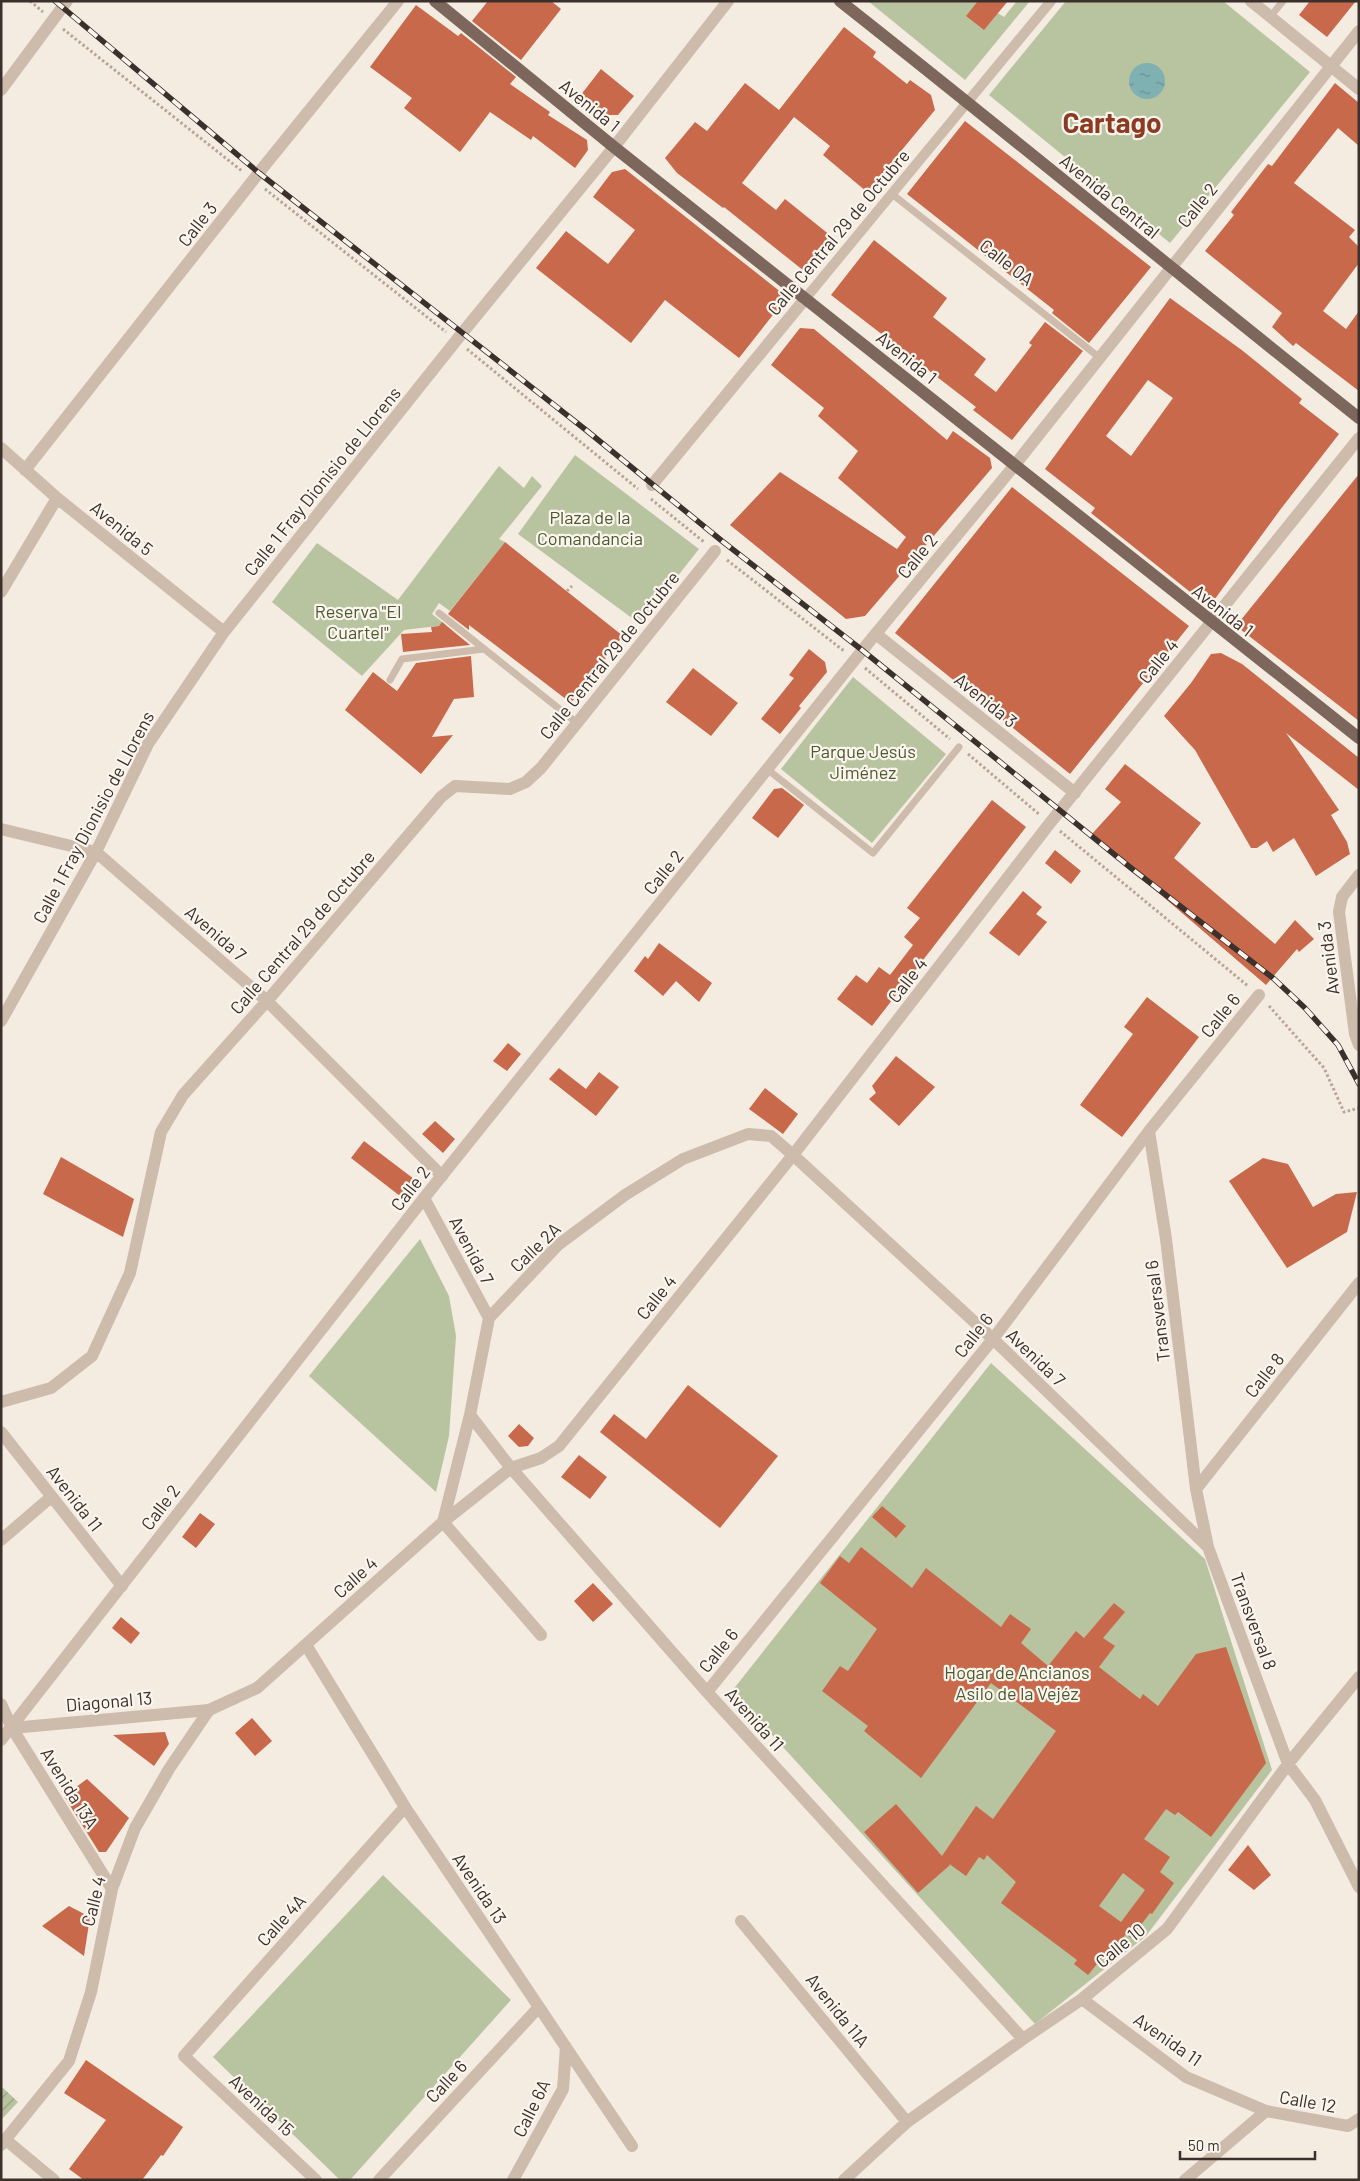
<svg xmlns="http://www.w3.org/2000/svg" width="1360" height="2181" font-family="Barlow,sans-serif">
<defs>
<pattern id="garden-furrows" width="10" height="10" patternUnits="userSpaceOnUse" patternTransform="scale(1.25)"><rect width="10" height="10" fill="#b8c4a0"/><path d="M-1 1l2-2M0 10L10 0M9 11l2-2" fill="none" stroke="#97a083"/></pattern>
<pattern id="water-ripples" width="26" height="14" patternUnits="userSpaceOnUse" patternTransform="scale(1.25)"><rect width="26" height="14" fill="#7fb0b2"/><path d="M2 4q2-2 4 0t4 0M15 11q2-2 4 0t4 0" fill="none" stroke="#699091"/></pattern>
</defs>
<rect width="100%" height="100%" fill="#f4ebe1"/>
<path fill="#b8c4a0" d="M868 1H978L1004 17 1017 1H1030L965 80Z
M1066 1H1223L1310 72 1170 243 989 95Z
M575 455 699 549 640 624 518 534Z
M499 466 524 488 532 476 542 486 499 539 505 542 450 611 439 603 432 614 446 625 404 630 362 676 272 602 317 543 398 600Z
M853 677 946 754 872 843 781 769Z
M420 1239 449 1296 456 1336 449 1436 436 1492 309 1376Z
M991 1363 1205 1559 1272 1770 1146 1936 1035 2024 732 1691Z
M383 1875 511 2000 350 2180H340L213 2057Z"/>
<path fill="url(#garden-furrows)" d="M1 2086 18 2102 1 2120Z"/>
<path fill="url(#water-ripples)" d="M1129 81a18 18 0 1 1 36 0a18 18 0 1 1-36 0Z"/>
<path fill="#c8694b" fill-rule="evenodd" d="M488 1H551L561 9 521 60 472 21Z
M978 1H1008L984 30 966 16Z
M1310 1H1356L1327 37 1299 15Z
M416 5 458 36 461 33 516 77 510 84 550 112 548 115 587 140 588 150 575 168 533 136 531 140 490 112 460 152 404 108 412 98 370 67Z
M844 27 876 52 873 57 907 84 910 80 931 95 935 110 867 192 823 155 830 146 794 117 742 183 776 210 785 199 831 236 804 271 724 207 723 208 677 173 665 158 695 122 707 131 745 83 779 110Z
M601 69 634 96 618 115H606L580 96Z
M1335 83 1359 103V146L1338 128 1294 183 1355 230 1349 237 1359 247V263L1323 311 1346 329 1359 311V391L1296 343 1293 346 1272 327 1282 313 1205 251 1234 215 1231 212 1268 164 1272 166Z
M965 121 1151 267 1089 343 1052 313 1054 310 907 194Z
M625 169 787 297 739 358 665 300 631 343 536 268 566 231 608 264 635 230 593 197 612 172Z
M874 240 947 298 933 317 986 359 974 375 996 392 1032 345 1029 343 1045 322 1083 351 1012 440 973 410 976 407 831 295Z
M1170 298 1243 351 1302 399 1299 403 1339 434 1280 510 1209 607 1091 513 1095 508 1045 469ZM1148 380 1173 398 1131 456 1106 436Z
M800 328 814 329 947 440 953 431 990 458 992 468 865 616 846 619 730 525 780 472 897 549 906 537 838 478 858 451 818 416 824 408 771 365Z
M1359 474V721L1236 626Z
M1012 487 1189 626 1070 774 895 633Z
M505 542 623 636 571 703 469 625V630L448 614Z
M442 622 470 645 403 652 401 634 432 632 431 627 439 626Z
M809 649 825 662 827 672 799 706 801 708 780 734 761 719 794 678 789 675Z
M1221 653 1242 664 1359 758V790L1286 733 1339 810 1331 815 1347 842 1350 854 1316 876 1294 838 1273 852 1267 841 1257 848H1251L1195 750 1164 716 1191 683 1211 654Z
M471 656 474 697 454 699 432 737 453 735 421 774 345 710 373 672 397 691 416 663Z
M693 668 738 703 711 736 666 702Z
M1125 764 1201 823 1174 858 1275 944 1295 920 1314 939 1299 952 1297 949 1266 985 1091 835 1121 802 1105 789Z
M782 788 804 805 778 838 752 818 774 789Z
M992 800 1026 827 872 1026 837 999 856 975 867 983 879 967 890 975 913 945 904 937 920 918 907 908Z
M1055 850 1081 871 1071 884 1045 863Z
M1023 891 1042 907 1036 914 1047 922 1019 956 989 933Z
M659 943 712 983 699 1002 676 981 663 996 634 971 645 956 648 959Z
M1147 997 1199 1037 1122 1137 1080 1105 1133 1034 1124 1027Z
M508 1043 521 1054 507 1071 493 1061Z
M896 1056 935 1087 899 1126 869 1099 876 1093 872 1086Z
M559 1068 586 1089 599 1072 619 1087 596 1116 549 1079Z
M765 1088 798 1114 783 1134 749 1109Z
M435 1121 455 1139 443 1153 422 1134Z
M364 1141 414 1179 400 1196 351 1158Z
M61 1157 134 1199 123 1237 43 1194Z
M1263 1158 1288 1164 1313 1207 1336 1194 1357 1192 1347 1232 1287 1268 1229 1181Z
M688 1385 778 1456 720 1528 600 1432 614 1414 646 1439Z
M519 1424 534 1438 528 1446 519 1447 508 1436Z
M579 1455 607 1477 590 1499 561 1477Z
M882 1506 906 1526 896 1538 872 1517Z
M200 1513 215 1524 196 1548 182 1537Z
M861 1547 912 1588 926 1568 1001 1627 1010 1614 1031 1629 1021 1643 1048 1666 1076 1631 1084 1638 1114 1603 1125 1612 1103 1638 1115 1646 1099 1667 1140 1699 1143 1694 1158 1706 1196 1654 1226 1647 1266 1763 1211 1837 1178 1812 1175 1815 1166 1809 1144 1839 1170 1857 1160 1872 1174 1883 1152 1914 1150 1913 1131 1938 1126 1934 1119 1943 1116 1941 1088 1975 1074 1964 1077 1960 1001 1903 1016 1882 987 1855 984 1860 979 1857 966 1876 948 1863 950 1865 918 1893 864 1832 896 1804 942 1856 976 1806 993 1819 1056 1731 991 1683 921 1778 864 1731 868 1726 822 1691 840 1666 848 1671 877 1629 820 1583 840 1556 849 1563ZM1123 1873 1145 1890 1121 1922 1099 1906Z
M593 1583 613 1604 593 1622 574 1601Z
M121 1617 140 1633 131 1644 112 1628Z
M252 1718 272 1741 255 1756 235 1733Z
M165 1732 169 1744 154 1766 113 1735Z
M87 1779 129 1818 106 1852H99L64 1796Z
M1248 1845 1271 1875 1254 1890 1228 1870Z
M69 1906 90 1917 84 1956 42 1926Z
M86 2060 183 2127 163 2156 161 2155 142 2180H84L69 2169 106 2120 64 2093Z"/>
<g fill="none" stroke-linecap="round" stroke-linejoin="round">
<path stroke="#b9a596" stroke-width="3" stroke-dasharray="2.5 2.5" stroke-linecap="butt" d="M30 1 43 12
M63 29 242 171
M265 189 446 332
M467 349 638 489
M651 499 704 542
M727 560 844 651
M567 591 572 586
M865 668 950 739
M968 754 1040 815
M1060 831 1248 986
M1269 1006 1324 1068 1344 1112 1359 1108"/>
<path stroke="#cdbbac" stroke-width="7" d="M1270 17 1283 1
M892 194 1100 358
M439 613 577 723
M390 680 402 659 484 649
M767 769 873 853 959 747"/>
<path stroke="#cdbbac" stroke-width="10" d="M805 299 1051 1"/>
<path stroke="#cdbbac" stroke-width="12" d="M1 90 67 1
M1 448 57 498 224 632
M25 470 265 165 398 1
M652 485 805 299
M1 592 57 498
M876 634 1075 793
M1 829 96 852 267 1001 442 1176
M1 1021 96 852 148 744 224 632 463 332 614 147 728 1
M1149 1131 1166 1239 1196 1489 1208 1547 1288 1764 1315 1800 1359 1887
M424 1198 489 1318
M1 1402 51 1388 92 1356 130 1273 161 1132 183 1095 267 1001 441 797 455 786 510 789 526 782 541 768 715 551
M470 1415 511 1468 707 1692 1023 2039
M1 1432 122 1586
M1196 1489 1359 1283
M1 1540 51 1497
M541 1635 443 1522 470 1415 489 1318 558 1245 625 1195 683 1159 748 1134 771 1136 793 1155 993 1339 1208 1547
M306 1645 405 1807 632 2146
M707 1692 993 1339 1149 1131 1259 995
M1 1704 12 1728 112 1889
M741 1921 907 2122
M1082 1999 1186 2077 1266 2111
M6 2140 54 2180
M1 2145 69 2061 91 1992 112 1889 135 1828 169 1769 209 1710
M316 2180 184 2056 405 1807
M379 2180 539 2007
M513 2180 563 2089 566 2047
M844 2180 907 2122 1023 2039 1082 1999 1167 1929 1288 1764 1359 1677
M1185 2180 1266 2111 1348 2126 1359 2119"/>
<path stroke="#cdbbac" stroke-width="12" d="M1251 1 1359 89
M1359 875 1342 897 1339 912 1355 1034 1359 1045
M12 1728 209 1710 257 1688 443 1522 511 1468 541 1458 559 1446 793 1155 1050 823 1359 438
M1 1740 424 1198 869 642 1014 466 1359 31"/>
<path stroke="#7d675c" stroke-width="12" d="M435 1 614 147 1359 738
M840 1C1014 138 1185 280 1359 418"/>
<g stroke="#3b302b" stroke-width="5.5">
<path id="rail" d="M55 1 259 173 586 430 722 541 862 650 1131 868 1273 978 1305 1008 1338 1045 1359 1084"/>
</g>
<use href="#rail" stroke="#fbf5ee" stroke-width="4" stroke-dasharray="11" stroke-linecap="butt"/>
</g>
<g text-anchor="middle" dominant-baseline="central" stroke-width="4.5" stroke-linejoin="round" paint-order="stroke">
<g font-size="18" fill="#3b302b" stroke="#fbf5ee">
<text transform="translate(590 105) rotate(39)">Avenida 1</text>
<text transform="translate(1110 196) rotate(39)">Avenida Central</text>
<text transform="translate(1197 205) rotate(-51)">Calle 2</text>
<text transform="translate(197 224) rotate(-52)">Calle 3</text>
<text transform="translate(838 232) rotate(-50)">Calle Central 29 de Octubre</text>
<text transform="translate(1007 262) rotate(38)">Calle 0A</text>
<text transform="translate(907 357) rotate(39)">Avenida 1</text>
<text transform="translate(322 481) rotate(-51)">Calle 1 Fray Dionisio de Llorens</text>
<text transform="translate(122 528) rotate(39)">Avenida 5</text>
<text transform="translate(917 556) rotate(-51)">Calle 2</text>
<text transform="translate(1223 610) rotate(38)">Avenida 1</text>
<text transform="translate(609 655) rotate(-51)">Calle Central 29 de Octubre</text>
<text transform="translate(1158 661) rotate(-51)">Calle 4</text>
<text transform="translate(986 700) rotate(39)">Avenida 3</text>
<text transform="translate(93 817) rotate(-62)">Calle 1 Fray Dionisio de Llorens</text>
<text transform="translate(663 872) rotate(-51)">Calle 2</text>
<text transform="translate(302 932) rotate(-49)">Calle Central 29 de Octubre</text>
<text transform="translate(216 933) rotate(41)">Avenida 7</text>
<text transform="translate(1328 958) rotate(-97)">Avenida 3</text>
<text transform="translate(907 980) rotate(-52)">Calle 4</text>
<text transform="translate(1220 1015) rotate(-51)">Calle 6</text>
<text transform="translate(410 1188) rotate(-52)">Calle 2</text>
<text transform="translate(535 1247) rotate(-44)">Calle 2A</text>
<text transform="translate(472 1250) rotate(62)">Avenida 7</text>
<text transform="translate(656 1297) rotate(-51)">Calle 4</text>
<text transform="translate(1157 1311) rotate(-97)">Transversal 6</text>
<text transform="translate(973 1335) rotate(-52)">Calle 6</text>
<text transform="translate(1036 1357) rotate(44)">Avenida 7</text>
<text transform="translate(1264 1375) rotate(-52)">Calle 8</text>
<text transform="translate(75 1498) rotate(52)">Avenida 11</text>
<text transform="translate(160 1507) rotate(-53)">Calle 2</text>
<text transform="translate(355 1577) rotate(-42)">Calle 4</text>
<text transform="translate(1254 1621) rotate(70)">Transversal 8</text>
<text transform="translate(718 1650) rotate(-51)">Calle 6</text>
<text transform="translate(109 1701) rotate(-5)">Diagonal 13</text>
<text transform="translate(755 1719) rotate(48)">Avenida 11</text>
<text transform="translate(70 1788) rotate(58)">Avenida 13A</text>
<text transform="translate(480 1888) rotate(56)">Avenida 13</text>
<text transform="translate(93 1901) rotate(-76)">Calle 4</text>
<text transform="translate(281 1920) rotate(-48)">Calle 4A</text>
<text transform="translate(1120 1945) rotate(-40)">Calle 10</text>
<text transform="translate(838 2010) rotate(51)">Avenida 11A</text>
<text transform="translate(1168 2039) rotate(35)">Avenida 11</text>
<text transform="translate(446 2081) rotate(-47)">Calle 6</text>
<text transform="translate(1308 2101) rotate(10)">Calle 12</text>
<text transform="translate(262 2105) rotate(43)">Avenida 15</text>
<text transform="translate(531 2108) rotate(-64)">Calle 6A</text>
</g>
<g font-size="18" fill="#4a5a2e" stroke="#fbf5ee">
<text x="590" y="517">Plaza de la<tspan x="590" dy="21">Comandancia</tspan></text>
<text x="358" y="611">Reserva "El<tspan x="358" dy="21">Cuartel"</tspan></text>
<text x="863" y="751">Parque Jesús<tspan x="863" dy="21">Jiménez</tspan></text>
<text x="1017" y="1672">Hogar de Ancianos<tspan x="1017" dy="21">Asilo de la Vejéz</tspan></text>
</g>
<g font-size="28" font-weight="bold" fill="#8c3b22" stroke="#fbf5ee">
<text x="1112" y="122">Cartago</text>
</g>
</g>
<rect width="1360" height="2181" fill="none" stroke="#3b302b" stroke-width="5"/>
<path d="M1180 2151v8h135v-8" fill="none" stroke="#3b302b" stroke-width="2.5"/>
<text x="1188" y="2151" font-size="15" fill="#3b302b" stroke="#fbf5ee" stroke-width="4" paint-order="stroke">50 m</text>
</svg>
